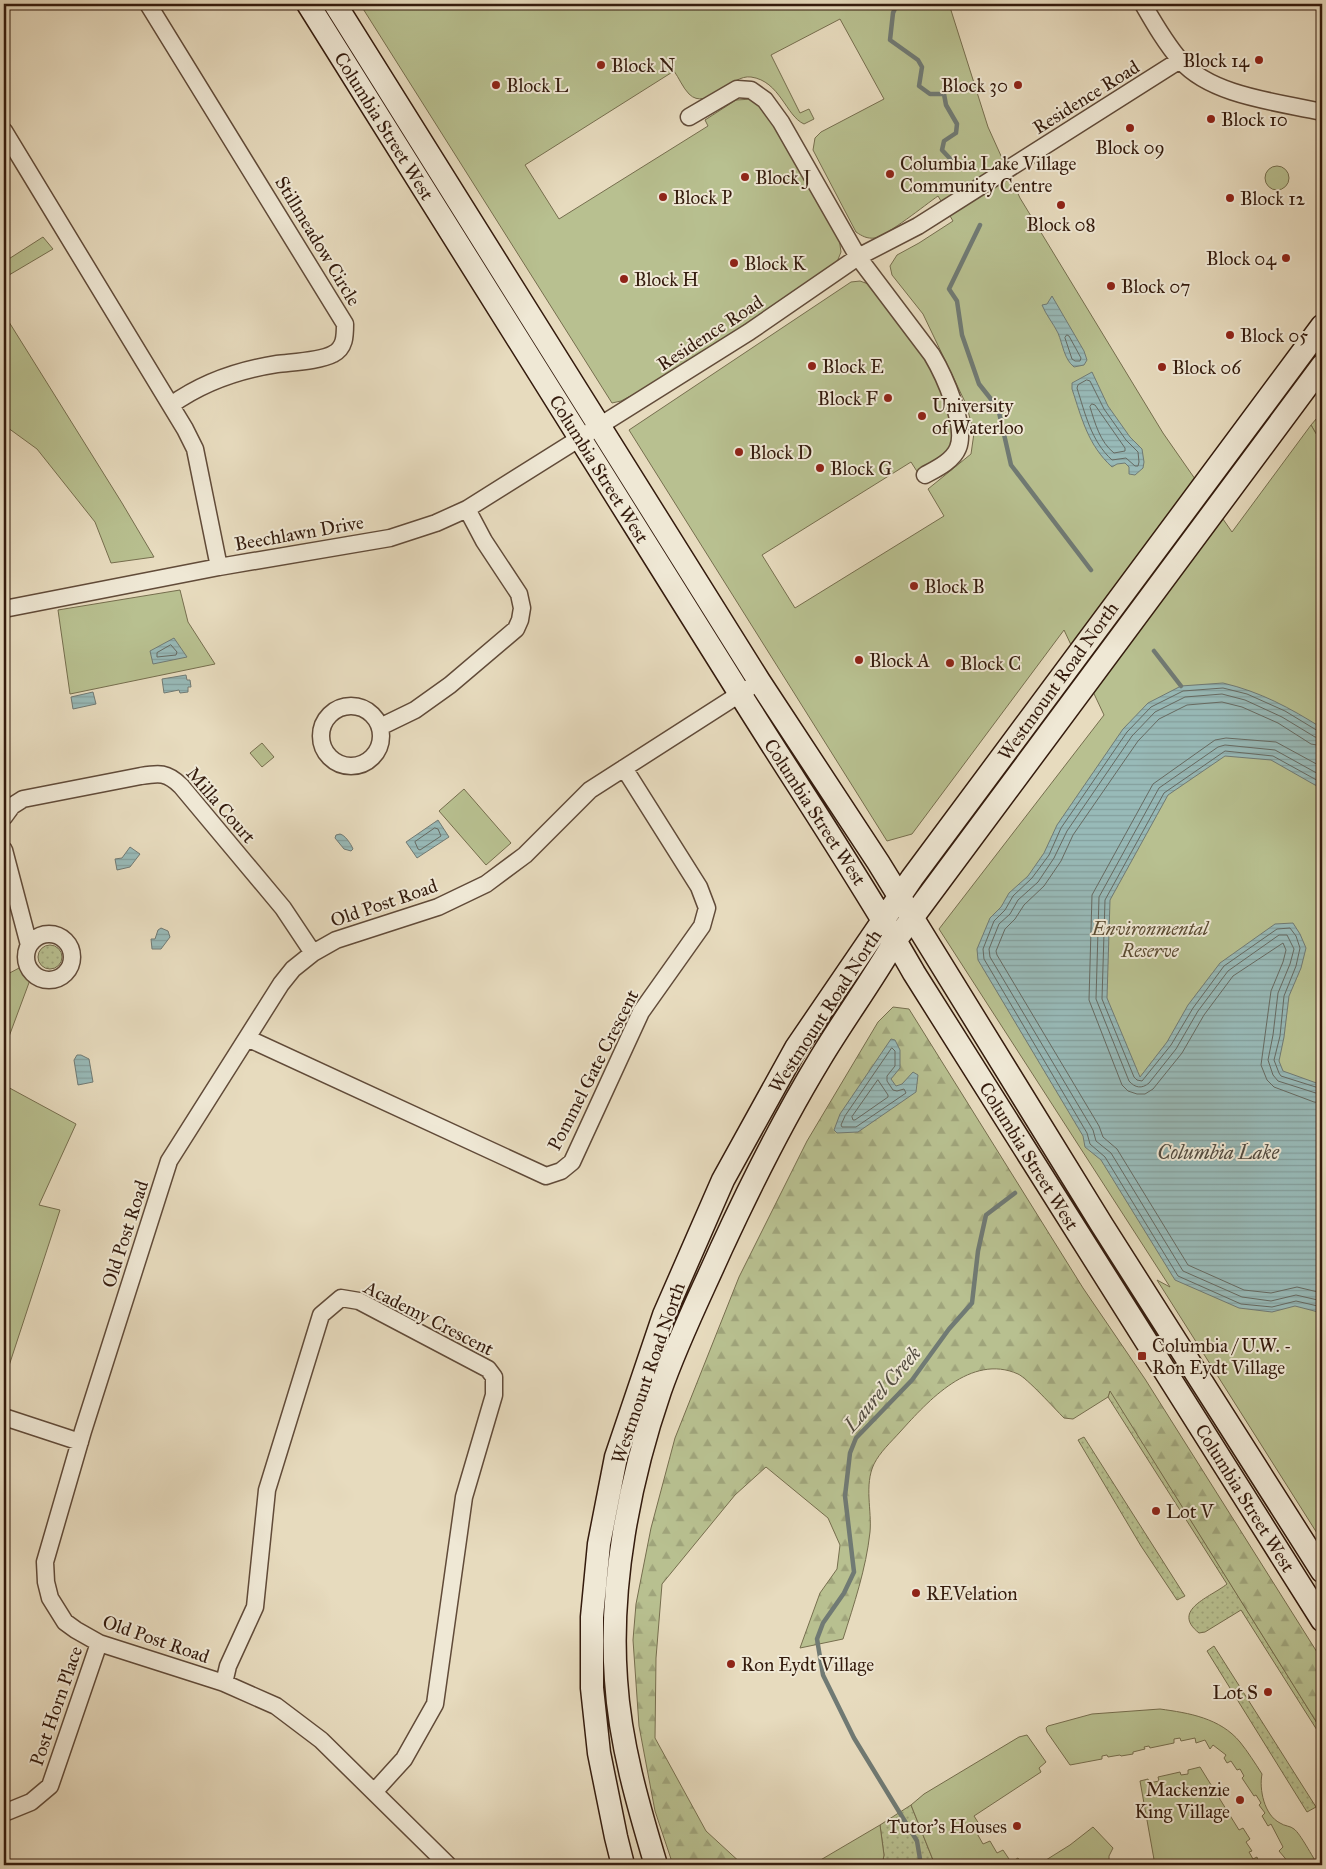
<svg xmlns="http://www.w3.org/2000/svg" width="1326" height="1869" font-family="'IM FELL Great Primer',serif">
<defs>
<pattern id="grass-dots" width="8" height="8" patternUnits="userSpaceOnUse" patternTransform="scale(1.25)"><rect width="8" height="8" fill="#b8c090"/><path d="M2 2h.1M6 6h.1" fill="none" stroke="#9fa47b" stroke-width="1.8" stroke-linecap="round"/></pattern>
<pattern id="forest-firs" width="22" height="20" patternUnits="userSpaceOnUse" patternTransform="scale(1.25)"><rect width="22" height="20" fill="#b8c090"/><path d="M5 1l3.5 6h-7zM16 11l3.5 6h-7z" fill="#9fa47b"/></pattern>
<pattern id="water-rules" width="6" height="5" patternUnits="userSpaceOnUse" patternTransform="scale(1.25)"><rect width="6" height="5" fill="#98bab8"/><path d="M0 2.5h6" fill="none" stroke="#849f9d"/></pattern>
</defs>
<rect width="100%" height="100%" fill="#e7dbbe"/>
<filter id="stains"><feTurbulence type="fractalNoise" baseFrequency=".004" numOctaves="4"/><feColorMatrix values="0 0 0 0 .2 0 0 0 0 .09 0 0 0 0 .02 0 0 0 .5 -.17"/></filter>
<radialGradient id="worn" r=".72"><stop offset=".6" stop-color="#630" stop-opacity="0"/><stop offset="1" stop-color="#630" stop-opacity=".3"/></radialGradient>
<path fill="url(#grass-dots)" stroke="#766e4e" d="M1322 412V444L1311 425Z
M38 957a12 12 0 1 1 24 0a12 12 0 1 1-24 0Z
M1110 1390 1322 1731V1738L1241 1610 1205 1632 1199 1633C1170 1610 1211 1597 1227 1584L1108 1397Z
M1084 1437 1185 1596 1177 1600 1141 1546 1078 1440Z
M1214 1646 1316 1807 1307 1812 1207 1651Z
M911 1805 935 1865H882L884 1855 880 1825Z"/>
<path fill="url(#forest-firs)" stroke="#766e4e" d="M893 1007 909 1009 1083 1288 1145 1379 1322 1660V1731L1110 1391 1108 1397 1073 1419 1064 1418C1055 1409 1027 1378 1018 1374 971 1353 928 1401 900 1432 891 1442 880 1452 874 1464 864 1485 872 1511 870 1532 866 1569 854 1604 843 1639L800 1648 820 1593 837 1569 840 1545 828 1518 766 1467 735 1495 662 1584 656 1658 655 1738 706 1831 743 1865H673L655 1811 639 1726 633 1640 636 1604 651 1528 675 1438 739 1277 807 1141 878 1022Z"/>
<path fill="#b8c090" stroke="#766e4e" d="M360 4H949L988 127 1020 198 1163 433 1232 532 1311 425 1318 437 1322 432V1541L1157 1280 1170 1287 939 929 1104 715 1064 630 912 834 887 841 629 430 851 282 860 281 871 285 933 370 956 429 954 442 947 452 918 473 911 462 762 555 795 608 944 516 928 489 971 454 974 433 966 404 923 314 892 275 890 266 897 255 919 243 953 221 938 196C925 205 888 235 875 238 867 239 862 236 856 232L813 150 815 138 821 132 884 99 840 19 771 55 800 113 809 109 814 119 804 124C786 116 780 81 751 77 731 74 707 112 689 94 683 88 679 78 674 71L525 165 559 219 708 126 705 120 736 100 753 99 765 109 839 238 841 252 837 262 743 327 640 391 621 401 612 403Z
M1265 178a12 12 0 1 1 24 0a12 12 0 1 1-24 0Z
M43 237 53 249 4 278V262Z
M4 314 122 503 154 557 111 563 95 522 37 449 4 425Z
M180 590 188 622 215 664 70 694 58 610Z
M262 743 274 757 262 767 250 753Z
M464 789 511 843 486 865 439 811Z
M21 967 30 980 4 1050V976Z
M4 1085 76 1124 39 1205 60 1210 4 1381Z
M1160 1709C1189 1713 1220 1718 1240 1742 1248 1752 1255 1763 1262 1774 1259 1789 1264 1815 1280 1823 1284 1826 1291 1826 1294 1829 1300 1833 1313 1858 1318 1865H1289V1863L1279 1851 1283 1847 1271 1824 1268 1826 1262 1816 1265 1813 1259 1805 1261 1803 1256 1795 1254 1796 1242 1778 1244 1776 1240 1769 1237 1770 1231 1761 1227 1763 1224 1758 1226 1755 1213 1745 1210 1749 1205 1740 1196 1743 1195 1738 1181 1741 1180 1738 1174 1739V1743L1150 1748 1149 1746 1144 1747 1145 1749 1133 1752V1754L1121 1756 1120 1755 1108 1757 1107 1755 1102 1756V1759L1070 1765 1047 1732 1046 1728 1048 1726 1092 1714Z
M1027 1735 1046 1762 1039 1768 1041 1772 974 1816 981 1827 975 1830 983 1844 990 1841 997 1853 1003 1850 1011 1862 1018 1858 1023 1865H935L911 1805 924 1794 1019 1737Z
M1200 1767 1239 1830 1243 1828 1250 1839 1246 1842 1252 1851 1249 1852 1253 1859 1257 1857 1259 1865H1155L1140 1781 1148 1779 1149 1783 1159 1781 1158 1777 1180 1772 1181 1775 1188 1774V1770Z
M880 1825 884 1855 882 1865H812Z
M1093 1827 1113 1848 1109 1856V1865H1038L1070 1845Z"/>
<path fill="url(#water-rules)" stroke="#707a74" d="M1052 296 1084 351 1087 360 1084 365 1074 367C1064 359 1063 345 1058 333 1053 323 1046 315 1042 305L1047 304Z
M1092 372 1108 406 1130 437 1142 449 1144 462 1143 468 1135 475 1129 474V467L1125 463 1117 464 1112 467C1088 445 1082 419 1072 389V383Z
M174 638 187 657 153 664 150 651Z
M186 675 187 680H190L191 687H188V692L180 693 179 690 164 693 162 679Z
M1223 683C1261 692 1290 708 1322 728V789L1271 760 1225 756 1168 795 1110 900 1107 998 1140 1077 1167 1042 1188 1005 1220 963 1275 924 1293 923 1300 934 1306 948 1301 968 1289 996 1284 1037 1279 1061 1283 1071 1322 1085V1313L1295 1306 1272 1312 1239 1308 1175 1280 1101 1160 1085 1147 1083 1136 978 960 977 949 990 918 1001 907 1009 893 1028 876 1044 853 1057 825 1123 729 1148 703 1181 686Z
M93 692 96 704 73 709 71 697Z
M438 820 449 837 417 858 406 842Z
M340 834C345 835 351 844 353 849L351 851 344 849 335 838 336 835Z
M130 847 140 854 130 867 117 870 115 859 122 858Z
M161 928 168 931 170 937 161 949H152L151 939H155L158 930Z
M891 1039 895 1040 900 1050V1068L891 1079 896 1086 902 1084 913 1072 918 1075 916 1092 858 1132 837 1133 834 1130 840 1114Z
M77 1055H81L89 1059 93 1082 78 1085 74 1060Z"/>
<g fill="none" stroke-linecap="round" stroke-linejoin="round">
<path stroke="#666a62" stroke-width="1" d="M1067 335 1069 336 1081 358 1080 361H1075L1072 359 1065 338Z
M1087 380 1090 381 1104 409 1126 440 1138 452 1139 462 1138 466H1135L1126 458 1112 460C1091 441 1085 413 1077 388L1078 385Z
M1092 404 1095 405 1125 448V451L1114 453C1100 442 1095 423 1090 407Z
M171 645 177 652 176 655 157 657V653Z
M1322 732 1318 731 1285 711 1247 694 1223 688 1183 691 1151 707 1127 732 1061 828 1049 855 1032 878 1013 896 1005 910 994 921 983 949 984 959 1087 1133 1090 1144 1105 1157 1178 1276 1241 1304 1272 1307 1296 1301 1322 1307
M1322 738 1315 737 1282 717 1245 700 1222 694 1185 697 1155 712 1132 736 1067 831 1054 858 1038 882 1018 900 1010 914 999 924 989 949 990 957 1093 1130 1096 1141 1111 1153 1183 1271 1242 1297 1271 1301 1296 1295 1322 1301
M1322 746 1311 744 1278 723 1242 707 1222 702 1187 705 1159 719 1138 741 1073 835 1061 861 1044 886 1024 905 1015 919 1005 929 996 951 997 955 1099 1126 1103 1137 1117 1149 1188 1265 1244 1290 1271 1293 1297 1287 1322 1293
M1322 767 1276 742 1226 738 1215 740 1153 784 1092 895 1089 1000 1122 1085 1128 1091 1137 1094H1145L1153 1089 1182 1053 1204 1015 1233 976 1283 943 1286 950 1283 962 1271 991 1261 1065 1267 1080 1274 1087 1314 1102 1322 1103
M1322 776 1275 750 1225 745 1218 747 1159 788 1099 897 1096 999 1129 1081C1135 1088 1142 1089 1149 1083L1176 1049 1198 1011 1228 971 1279 935H1287L1294 949 1290 964 1278 993 1273 1035 1268 1060 1273 1075 1278 1081 1322 1095
M1322 783 1273 756 1225 751 1164 793 1105 900 1102 999 1134 1077 1137 1080 1142 1081 1171 1045 1193 1008 1224 966 1277 929 1290 928 1296 936 1300 948 1296 966 1284 996 1280 1036 1274 1060 1279 1073 1281 1076 1322 1089
M435 828 438 829 441 836 420 850 418 849 415 842Z
M892 1048 895 1051V1066L887 1076V1081L893 1090 897 1091 904 1089 906 1093 856 1127H842L841 1125 845 1116Z
M878 1080 888 1095V1097L855 1120H853L852 1117Z"/>
<path stroke="#707a74" stroke-width="4.5" d="M897 4 893 13 890 40 918 60 922 67 919 86 930 94H944L946 105 957 124 956 133 944 141 942 150 957 166
M980 225 949 289 957 301 962 335 979 384 998 408 1011 465 1091 570
M1154 651 1181 686
M921 1865 917 1841 854 1738 823 1675 817 1639 823 1623 844 1593 854 1572 845 1496 850 1453 856 1438 912 1380 949 1329 972 1303 978 1251 986 1215 1015 1193"/>
<g stroke="#614b39" stroke-width="19">
<path id="street" d="M148 4 345 324C345 336 345 348 333 354 320 361 292 362 277 364 238 370 203 382 171 405
M1143 4C1154 23 1166 44 1181 61 1212 96 1278 102 1322 112
M689 117 737 89 751 90 765 100 781 122 858 257 932 355C944 375 967 426 958 448 953 461 936 469 925 475
M4 131 185 429 195 449 219 567
M4 609 219 567 390 538 436 523 467 509 749 332 858 257 918 226 1180 60
M321 736a30 30 0 1 1 60 0a30 30 0 1 1-60 0Z
M380 727 415 710 450 685 516 629 520 620 522 608 519 594 484 541 467 509
M4 817 12 806 23 799 141 776C159 773 167 772 181 786L283 908 313 953
M4 850 29 945
M26 957a23 23 0 1 1 46 0a23 23 0 1 1-46 0Z
M247 1038 546 1176 561 1171 572 1162 641 1012 702 926 707 908 699 887 624 768
M4 1417 80 1442
M224 1683 228 1666 255 1607 267 1490 321 1315 341 1298 359 1301 488 1369 494 1377V1395L464 1497 435 1704 404 1759 374 1792
M4 1813 31 1802 50 1786 99 1643
M448 1865 321 1740 276 1706 224 1683 99 1643 76 1630 65 1622 50 1598 46 1582 45 1562 83 1431 169 1161 281 984 293 969 313 953 336 940 438 907 486 884 525 855 590 790 749 688"/>
</g>
<g stroke="#341b0d" stroke-width="25">
<path id="secondary" d="M308 4C448 230 591 455 732 681 792 778 857 873 914 973L1322 1620
M335 4 759 681 878 862 1102 1225 1322 1571
M623 1865 616 1837 599 1753 592 1688V1617L599 1544 616 1457 664 1315 723 1180 796 1048 912 878 1322 326
M656 1865C638 1805 620 1743 616 1680 609 1586 629 1481 660 1391 677 1342 700 1296 721 1249 751 1184 783 1120 820 1059 844 1019 872 981 895 941L1322 366"/>
</g>
<use href="#street" stroke="#efe8d5" stroke-width="16"/>
<use href="#secondary" stroke="#efe8d5" stroke-width="22"/>
</g>
<g fill="#8f2418" stroke="#efe8d5" stroke-width="2">
<circle cx="1259" cy="60" r="5"/>
<circle cx="601" cy="65" r="5"/>
<circle cx="496" cy="85" r="5"/>
<circle cx="1018" cy="85" r="5"/>
<circle cx="1211" cy="119" r="5"/>
<circle cx="1130" cy="128" r="5"/>
<circle cx="890" cy="174" r="5"/>
<circle cx="745" cy="177" r="5"/>
<circle cx="663" cy="197" r="5"/>
<circle cx="1230" cy="198" r="5"/>
<circle cx="1061" cy="205" r="5"/>
<circle cx="1286" cy="258" r="5"/>
<circle cx="734" cy="263" r="5"/>
<circle cx="624" cy="279" r="5"/>
<circle cx="1111" cy="286" r="5"/>
<circle cx="1230" cy="335" r="5"/>
<circle cx="812" cy="366" r="5"/>
<circle cx="1162" cy="367" r="5"/>
<circle cx="888" cy="398" r="5"/>
<circle cx="922" cy="416" r="5"/>
<circle cx="739" cy="452" r="5"/>
<circle cx="820" cy="468" r="5"/>
<circle cx="914" cy="586" r="5"/>
<circle cx="859" cy="660" r="5"/>
<circle cx="950" cy="663" r="5"/>
<rect x="1137" y="1351" width="10" height="10" rx="2.5"/>
<circle cx="1156" cy="1511" r="5"/>
<circle cx="916" cy="1593" r="5"/>
<circle cx="731" cy="1664" r="5"/>
<circle cx="1268" cy="1692" r="5"/>
<circle cx="1240" cy="1800" r="5"/>
<circle cx="1017" cy="1826" r="5"/>
</g>
<g text-anchor="middle" dominant-baseline="central" stroke-width="4" stroke-linejoin="round" paint-order="stroke">
<g font-size="19" fill="#341b0d" stroke="#efe8d5" text-anchor="start">
<text x="1249" y="60" text-anchor="end">Block 14</text>
<text x="611" y="65">Block N</text>
<text x="506" y="85">Block L</text>
<text x="1008" y="85" text-anchor="end">Block 30</text>
<text x="1221" y="119">Block 10</text>
<text x="1130" y="147" text-anchor="middle">Block 09</text>
<text x="900" y="163">Columbia Lake Village<tspan x="900" dy="22">Community Centre</tspan></text>
<text x="755" y="177">Block J</text>
<text x="673" y="197">Block P</text>
<text x="1240" y="198">Block 12</text>
<text x="1061" y="224" text-anchor="middle">Block 08</text>
<text x="1276" y="258" text-anchor="end">Block 04</text>
<text x="744" y="263">Block K</text>
<text x="634" y="279">Block H</text>
<text x="1121" y="286">Block 07</text>
<text x="1240" y="335">Block 05</text>
<text x="822" y="366">Block E</text>
<text x="1172" y="367">Block 06</text>
<text x="878" y="398" text-anchor="end">Block F</text>
<text x="932" y="405">University<tspan x="932" dy="22">of Waterloo</tspan></text>
<text x="749" y="452">Block D</text>
<text x="830" y="468">Block G</text>
<text x="924" y="586">Block B</text>
<text x="869" y="660">Block A</text>
<text x="960" y="663">Block C</text>
<text x="1152" y="1345">Columbia / U.W. -<tspan x="1152" dy="22">Ron Eydt Village</tspan></text>
<text x="1166" y="1511">Lot V</text>
<text x="926" y="1593">REVelation</text>
<text x="741" y="1664">Ron Eydt Village</text>
<text x="1258" y="1692" text-anchor="end">Lot S</text>
<text x="1230" y="1789" text-anchor="end">Mackenzie<tspan x="1230" dy="22">King Village</tspan></text>
<text x="1007" y="1826" text-anchor="end">Tutor's Houses</text>
</g>
<g font-size="19" fill="#341b0d" stroke="#efe8d5">
<text transform="translate(1086 97) rotate(-32)">Residence Road</text>
<text transform="translate(384 126) rotate(58)">Columbia Street West</text>
<text transform="translate(318 241) rotate(59)">Stillmeadow Circle</text>
<text transform="translate(710 333) rotate(-33)">Residence Road</text>
<text transform="translate(599 469) rotate(58)">Columbia Street West</text>
<text transform="translate(299 533) rotate(-10)">Beechlawn Drive</text>
<text transform="translate(1058 681) rotate(-54)">Westmount Road North</text>
<text transform="translate(221 805) rotate(49)">Milla Court</text>
<text transform="translate(815 812) rotate(57)">Columbia Street West</text>
<text transform="translate(384 903) rotate(-19)">Old Post Road</text>
<text transform="translate(825 1011) rotate(-57)">Westmount Road North</text>
<text transform="translate(593 1070) rotate(-63)">Pommel Gate Crescent</text>
<text transform="translate(1029 1156) rotate(58)">Columbia Street West</text>
<text transform="translate(125 1234) rotate(-72)">Old Post Road</text>
<text transform="translate(429 1318) rotate(27)">Academy Crescent</text>
<text transform="translate(648 1373) rotate(-71)">Westmount Road North</text>
<text transform="translate(1245 1498) rotate(58)">Columbia Street West</text>
<text transform="translate(156 1639) rotate(19)">Old Post Road</text>
<text transform="translate(56 1706) rotate(-71)">Post Horn Place</text>
</g>
<g font-size="19" font-style="italic" fill="#5c4d34" stroke="#efe8d5">
<text x="1150" y="928">Environmental<tspan x="1150" dy="22">Reserve</tspan></text>
</g>
<g font-size="20" font-style="italic" fill="#524b40" stroke="#efe8d5">
<text x="1218" y="1152">Columbia Lake</text>
<text transform="translate(882 1389) rotate(-49)">Laurel Creek</text>
</g>
</g>
<rect width="1326" height="1869" fill="none" stroke="#e7dbbe" stroke-width="20"/>
<rect x="5" y="5" width="1316" height="1859" fill="none" stroke="#341b0d" stroke-width="2.5"/>
<rect x="10" y="10" width="1306" height="1849" fill="none" stroke="#341b0d"/>
<rect width="100%" height="100%" filter="url(#stains)"/>
<rect width="100%" height="100%" fill="url(#worn)"/>
</svg>
